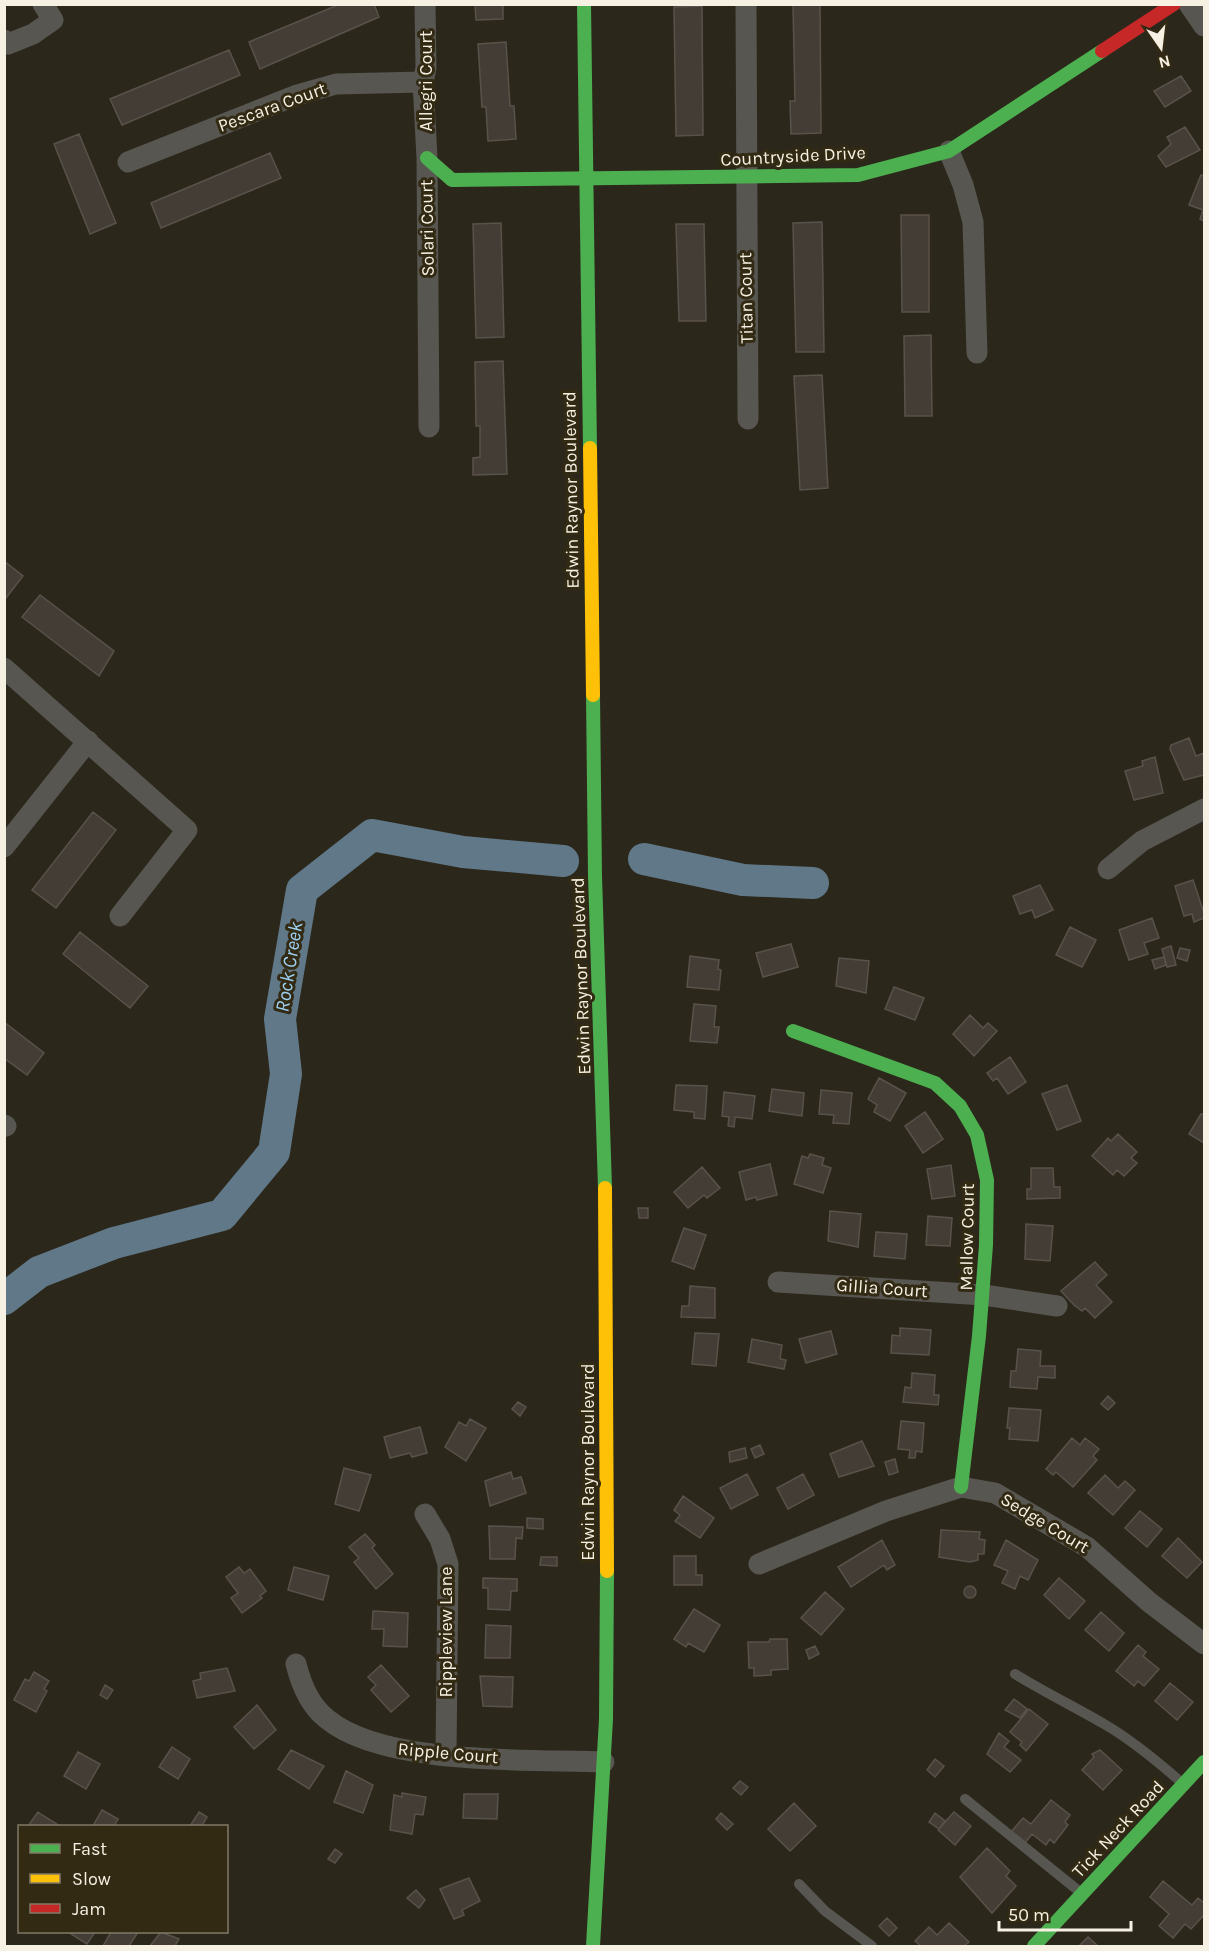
<svg xmlns="http://www.w3.org/2000/svg" width="1209" height="1951" font-family="Karla,sans-serif">
<rect width="100%" height="100%" fill="#2c271b"/>
<g fill="none" stroke-linecap="round" stroke-linejoin="round">
<path stroke="#607888" stroke-width="32" d="M644 859 743 880 813 883
M4 1299 39 1272 114 1243 222 1215 274 1152 286 1074 280 1019 302 890 372 835 463 852 563 861"/>
</g>
<path fill="#443d36" stroke="#59524a" stroke-width="1.5" d="M340 4H374L379 17 260 69 249 42Z
M475 4H503V19L476 20Z
M793 4H820L821 133 791 134 790 101H795Z
M702 6 703 135 676 136 674 7Z
M506 42 510 106H514L516 139 488 141 486 107H482L478 44Z
M229 50 240 75 122 125 110 99Z
M1181 76 1191 91 1165 107 1154 91Z
M1185 127 1200 150 1166 167 1158 156 1171 144 1167 137Z
M79 134 116 223 90 234 54 144Z
M270 153 281 178 161 228 151 203Z
M1201 175 1204 176V221L1200 219 1203 210 1189 205Z
M901 215H929V312H902Z
M822 222 824 352H796L793 223Z
M501 223 504 337 476 338 473 224Z
M676 224H704L706 321H679Z
M931 335 932 416H905L904 336Z
M503 361 507 474 473 475V458L480 457V426H476L475 362Z
M822 375 828 488 800 490 794 376Z
M4 561 23 576 6 598 4 597Z
M40 595 114 651 99 676 22 617Z
M1189 738 1196 756 1204 753V775L1184 780 1170 749 1171 745Z
M1155 757 1163 793 1134 800 1125 771 1143 766 1142 761Z
M93 812 116 830 56 908 32 890Z
M1193 880 1204 913V918L1194 922 1192 914 1184 916 1175 886Z
M1040 885 1053 910 1035 918 1032 910 1020 914 1013 896Z
M1152 918 1159 938 1144 943 1148 954 1129 960 1119 930Z
M1070 927 1096 940 1082 967 1056 955Z
M80 932 148 986 130 1008 63 954Z
M791 944 798 967 763 977 756 953Z
M1171 946 1176 965 1167 967 1162 949Z
M1180 948 1190 950 1187 961 1177 958Z
M690 956 719 960 718 969 721 970 719 990 687 987Z
M1164 957 1166 965 1155 969 1152 960Z
M839 958 869 961 866 993 836 986Z
M894 987 924 998 915 1020 885 1009Z
M694 1004 716 1006 714 1027H719L717 1043 690 1041Z
M970 1015 983 1028 988 1023 997 1031 974 1056 953 1034Z
M4 1022 44 1053 27 1075 4 1058Z
M1010 1057 1026 1082 1008 1094 997 1078 993 1081 987 1073Z
M879 1078 906 1093 890 1121 874 1112 877 1105 868 1099Z
M676 1085 707 1086 705 1119 694 1118V1112L674 1110Z
M1067 1085 1081 1121 1057 1130 1042 1094Z
M772 1089 804 1093 802 1116 769 1111Z
M821 1090 852 1093 849 1124 833 1123 834 1115 819 1114Z
M724 1092 755 1096 752 1119 735 1117 734 1127 728 1126 729 1117 722 1116Z
M925 1112 943 1139 923 1153 905 1126Z
M1201 1114H1204V1143L1189 1134Z
M1118 1134 1137 1152 1131 1158 1137 1163 1124 1176 1117 1170 1113 1175 1092 1156 1108 1138 1111 1141Z
M810 1154 824 1158 822 1165 831 1168 823 1193 794 1184 802 1156 808 1158Z
M770 1164 777 1195 757 1200 756 1197 746 1200 739 1172Z
M951 1165 955 1196 932 1199 927 1169Z
M702 1167 720 1188 707 1198 704 1195 688 1208 674 1192Z
M1031 1168H1053L1054 1187H1060V1198L1027 1199V1189H1031Z
M638 1208H648V1218H639Z
M830 1211 861 1214 858 1247 828 1241Z
M928 1216 952 1218 950 1246 926 1245Z
M1026 1224 1053 1226 1050 1261 1025 1259Z
M684 1228 706 1235 694 1269 672 1261Z
M876 1232 907 1234 905 1259 874 1256Z
M1095 1262 1107 1275 1096 1285 1112 1302 1095 1318 1085 1308 1082 1311 1074 1305 1061 1291Z
M690 1286 715 1288V1318L681 1317 682 1306H689Z
M900 1328 931 1330 929 1355 891 1353 892 1335 900 1336Z
M831 1331 837 1354 806 1363 799 1339Z
M695 1333 719 1334 716 1366 692 1364Z
M752 1339 782 1345 780 1359 786 1360 784 1369 748 1362Z
M1018 1349 1041 1351 1040 1366H1055V1378L1038 1377 1037 1389 1010 1387 1011 1371H1016Z
M912 1373 935 1375 934 1395H939L938 1405 903 1402 905 1387 911 1388Z
M1108 1396 1115 1403 1108 1410 1101 1404Z
M518 1402 526 1407 520 1416 512 1409Z
M1009 1408 1041 1410 1038 1441 1009 1439 1010 1428H1007Z
M470 1419 486 1428 466 1461 445 1447 459 1422 466 1426Z
M901 1421 924 1423 922 1452 916 1451 915 1458H909L910 1450 898 1449Z
M420 1427 427 1453 412 1457 410 1453 390 1458 384 1437Z
M1072 1438 1080 1445 1085 1438 1099 1449 1093 1456 1097 1460 1073 1487 1056 1472 1053 1475 1046 1469Z
M862 1441 874 1466 839 1477 830 1454Z
M760 1445 764 1454 755 1458 751 1449Z
M745 1448 747 1458 730 1462 729 1452Z
M895 1459 898 1472 889 1475 885 1462Z
M344 1468 371 1475 359 1511 335 1504Z
M511 1472 513 1479 521 1477 526 1493 490 1506 485 1481Z
M747 1474 758 1495 731 1509 720 1488Z
M803 1474 814 1495 788 1509 777 1488Z
M1105 1475 1118 1488 1125 1481 1135 1490 1113 1515 1088 1493Z
M683 1496 714 1518 700 1538 675 1521 680 1515 674 1510Z
M1140 1511 1162 1529 1147 1547 1125 1528Z
M527 1518 543 1519V1529L527 1528Z
M489 1526 523 1527 522 1539 516 1538 515 1559H490Z
M941 1530 980 1532 979 1539 985 1540 984 1554H978V1560L970 1562 939 1557Z
M365 1534 375 1545 372 1548 393 1574 376 1589 354 1562 359 1558 349 1547Z
M1178 1538 1202 1562 1187 1578 1162 1556Z
M882 1540 895 1565 887 1570 884 1565 851 1587 838 1567Z
M1006 1540 1038 1560 1028 1580 1020 1576 1015 1589 1002 1583 1008 1571 994 1565Z
M674 1556H696V1575H702V1585H674Z
M541 1557H557V1566L540 1565Z
M239 1567 244 1573 250 1569 266 1591 260 1596 262 1598 242 1613 231 1598 238 1593 226 1577Z
M294 1567 329 1576 323 1600 288 1590Z
M483 1578 517 1579V1591H511L510 1610 488 1609V1588H483Z
M1059 1578 1085 1601 1069 1619 1044 1595Z
M964 1592a6 6 0 1 1 12 0a6 6 0 1 1-12 0Z
M825 1592 844 1609 821 1635 801 1618Z
M694 1609 720 1625 704 1652 688 1643 686 1647 674 1639Z
M373 1611 408 1613 407 1647 383 1646 384 1629H372Z
M1101 1612 1124 1633 1109 1651 1085 1630Z
M486 1625 511 1626 510 1658H485Z
M770 1639H787L788 1669 771 1670V1675L754 1676V1668H749L748 1642H769Z
M1138 1645 1146 1652 1143 1656 1159 1669 1144 1686 1138 1681 1134 1686 1116 1671Z
M815 1646 819 1654 809 1659 806 1650Z
M381 1665 409 1696 391 1712 371 1690 376 1685 368 1677Z
M227 1668 235 1691 197 1698 193 1681 201 1679 200 1673Z
M34 1672 49 1681 44 1689 47 1691 36 1712 14 1700 25 1679 29 1681Z
M480 1676 513 1677 512 1707 483 1706Z
M1170 1683 1193 1702 1177 1720 1155 1701Z
M105 1685 113 1690 107 1699 100 1695Z
M1014 1699 1027 1709 1020 1718 1005 1710Z
M257 1705 276 1730 254 1749 234 1727Z
M1029 1709 1048 1724 1026 1751 1020 1745 1022 1742 1010 1732Z
M999 1733 1009 1741 1004 1747 1021 1760 1010 1772 987 1754Z
M172 1747 190 1759 178 1779 159 1767Z
M291 1750 324 1766 309 1789 278 1769Z
M1100 1750 1122 1770 1103 1790 1082 1770 1094 1757 1092 1754Z
M78 1752 100 1764 86 1789 64 1776Z
M935 1759 944 1766 935 1777 927 1770Z
M346 1771 373 1785 363 1813 334 1802Z
M740 1781 748 1787 741 1795 733 1788Z
M402 1793 426 1797 423 1815 415 1814 412 1834 390 1830 394 1795 402 1797Z
M464 1794H498L497 1819 463 1818Z
M1051 1800 1070 1815 1065 1822 1068 1825 1054 1843 1050 1839 1046 1845 1032 1834 1025 1843 1011 1832 1023 1818 1031 1824Z
M794 1803 816 1826 790 1851 768 1829Z
M102 1810 118 1819 114 1826H93Z
M38 1812 42 1815 60 1826H28Z
M199 1812 207 1817 202 1826H190Z
M954 1812 971 1826 955 1845 938 1830Z
M721 1813 733 1824 727 1830 716 1819Z
M935 1813 945 1821 939 1829 929 1822Z
M987 1848 1010 1871 1006 1876 1016 1886 992 1913 960 1877Z
M335 1849 342 1854 335 1863 328 1859Z
M469 1878 480 1901 462 1910 464 1915 454 1919 440 1889Z
M1163 1881 1192 1905 1198 1898 1204 1903V1915L1191 1929 1185 1924 1173 1938 1159 1926 1169 1914 1150 1897Z
M416 1890 425 1900 419 1908 407 1898Z
M887 1918 897 1928 889 1936 879 1926Z
M949 1923 969 1942 964 1946H921L915 1941 929 1927 937 1935Z
M68 1932H95L87 1944Z
M111 1932H138L129 1946H103Z
M161 1932 179 1939 175 1946H150Z
M1088 1937 1098 1946H1079Z"/>
<g fill="none" stroke-linecap="round" stroke-linejoin="round">
<path stroke="#575651" stroke-width="10" d="M1015 1674C1044 1692 1075 1707 1104 1724 1132 1740 1157 1761 1181 1782
M965 1799 1080 1892
M799 1884 825 1911 872 1946"/>
<path stroke="#575651" stroke-width="21" d="M425 4 426 68 423 82 427 158 429 427
M746 4 748 419
M1189 4 1204 26
M4 40 8 44 33 34 53 20 43 4
M949 151 963 185 973 222 977 353
M128 162 297 95 336 84 423 82
M4 668 187 830 120 916
M4 847 88 741
M1108 869 1142 841 1204 809
M4 1125 6 1126
M778 1282 984 1295 1057 1306
M425 1514 440 1539 448 1564 446 1755
M759 1564 886 1511 961 1487 995 1493 1087 1547 1149 1602 1204 1644
M296 1664C301 1684 310 1706 327 1719 384 1766 530 1759 604 1762"/>
<path stroke="#4caf50" stroke-width="14" d="M584 4 590 448
M427 158 452 180 858 175 949 151 1102 51
M593 695 595 876 605 1188
M793 1031 935 1083 960 1106 977 1135 987 1180 986 1245 979 1336 961 1487
M593 1946 606 1719 607 1571
M1034 1946 1204 1762"/>
<path stroke="#ffc107" stroke-width="14" d="M590 448 593 695
M605 1188 607 1571"/>
<path stroke="#c62828" stroke-width="14" d="M1102 51 1174 4"/>
</g>
<g text-anchor="middle" dominant-baseline="central" stroke-width="6" stroke-linejoin="round" paint-order="stroke">
<g font-size="18" fill="#f6f1e3" stroke="#332a14">
<text transform="translate(426 81) rotate(-90)">Allegri Court</text>
<text transform="translate(272 107) rotate(-20)">Pescara Court</text>
<text transform="translate(793 156) rotate(-3)">Countryside Drive</text>
<text transform="translate(427 228) rotate(-91)">Solari Court</text>
<text transform="translate(746 298) rotate(-91)">Titan Court</text>
<text transform="translate(571 490) rotate(-91)">Edwin Raynor Boulevard</text>
<text transform="translate(581 976) rotate(-92)">Edwin Raynor Boulevard</text>
<text transform="translate(967 1237) rotate(-89)">Mallow Court</text>
<text transform="translate(882 1288) rotate(4)">Gillia Court</text>
<text transform="translate(588 1462) rotate(-90)">Edwin Raynor Boulevard</text>
<text transform="translate(1045 1523) rotate(31)">Sedge Court</text>
<text transform="translate(446 1632) rotate(-90)">Rippleview Lane</text>
<text transform="translate(448 1753) rotate(5)">Ripple Court</text>
<text transform="translate(1118 1829) rotate(-47)">Tick Neck Road</text>
</g>
<g font-size="20" font-style="italic" fill="#9cd0f3" stroke="#332a14">
<text transform="translate(289 967) rotate(-81)">Rock Creek</text>
</g>
</g>
<rect width="1209" height="1951" fill="none" stroke="#f6f1e3" stroke-width="12"/>
<rect x="18" y="1825" width="210" height="108" fill="#332a14" stroke="#817a67" stroke-width="1.5"/>
<rect x="30" y="1844" width="30" height="9" fill="#4caf50" stroke="#817a67" stroke-width="1.5"/>
<text x="72" y="1855" font-size="18" fill="#f6f1e3">Fast</text>
<rect x="30" y="1874" width="30" height="9" fill="#ffc107" stroke="#817a67" stroke-width="1.5"/>
<text x="72" y="1885" font-size="18" fill="#f6f1e3">Slow</text>
<rect x="30" y="1904" width="30" height="9" fill="#c62828" stroke="#817a67" stroke-width="1.5"/>
<text x="72" y="1915" font-size="18" fill="#f6f1e3">Jam</text>
<g transform="translate(1161 48) rotate(166)" stroke="#332a14" stroke-width="4.5" paint-order="stroke">
<path d="M0-4.5L10 22L0 15L-10 22Z" fill="#f6f1e3"/>
<text y="-9" font-size="16" font-weight="bold" text-anchor="middle" fill="#f6f1e3">N</text>
</g>
<path d="M999 1921v9h132v-9" fill="none" stroke="#f6f1e3" stroke-width="3"/>
<text x="1008" y="1921" font-size="18" fill="#f6f1e3" stroke="#332a14" stroke-width="4.5" paint-order="stroke">50 m</text>
</svg>
